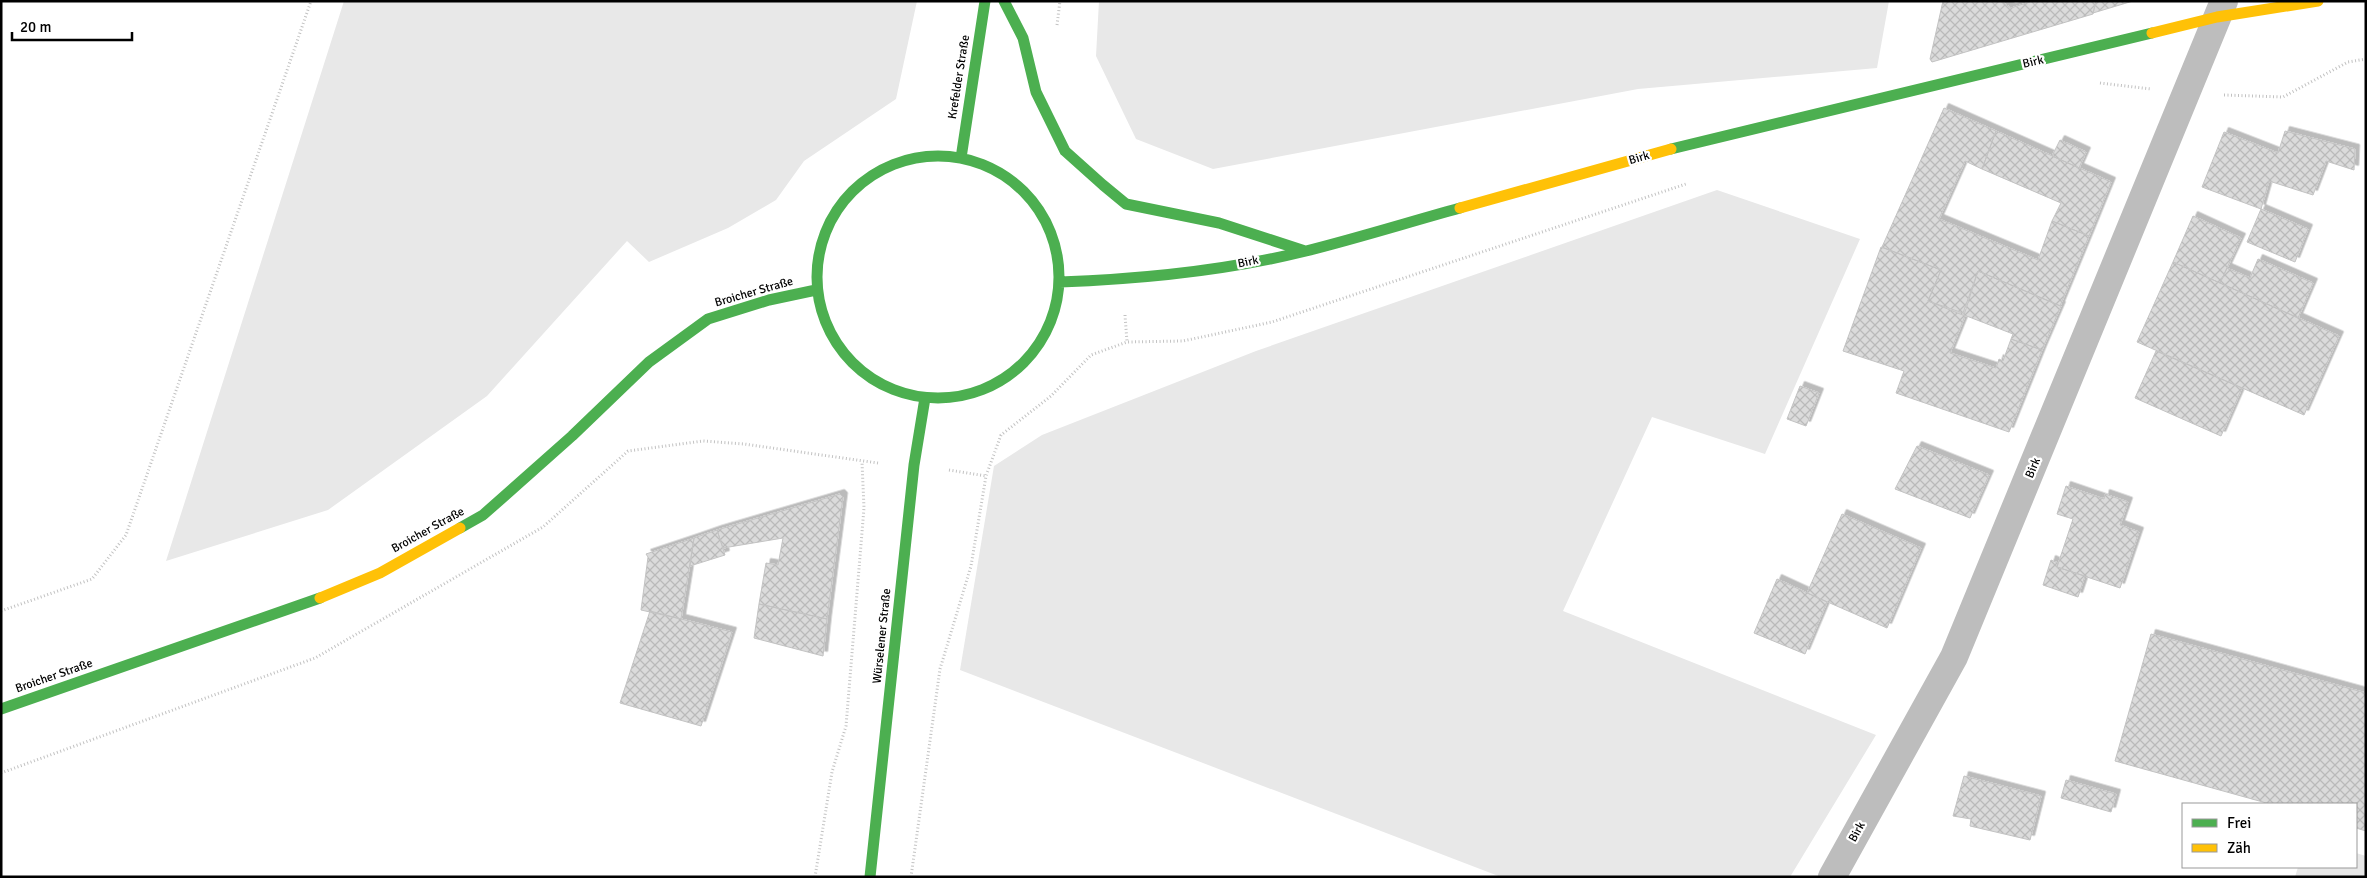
<svg xmlns="http://www.w3.org/2000/svg" width="2367" height="878" font-family="Signika,sans-serif">
<defs>
<pattern id="building-cross-hatch" width="8" height="8" patternUnits="userSpaceOnUse" patternTransform="scale(1.25)"><rect width="8" height="8" fill="#dbdbdb"/><path d="M0 0l8 8M0 8l8-8" fill="none" stroke="#bababa"/></pattern>
<filter id="shadow"><feDropShadow dx="4.5" dy="-4.5" stdDeviation="0" flood-color="#0004"/></filter>
</defs>
<rect width="100%" height="100%" fill="#fff"/>
<path fill="#e8e8e8" d="M344 1H917L896 99 804 161 776 200 728 228 649 262 627 241 487 396 328 510 166 561Z
M1099 1H1889L1877 68 1638 89 1213 169 1136 139 1096 56Z
M1717 190 1860 239 1765 454 1652 417 1563 611 1876 735 1790 877H1501L960 670 994 466 1042 435 1256 351Z
M2356 853 2366 856V877H2295L2298 867H2356Z"/>
<path fill="url(#building-cross-hatch)" stroke="#c3c3c3" filter="url(#shadow)" d="M1943 1H2001L2011 8 2032 1H2096L2093 14 1932 62 1930 59Z
M2096 1H2133L2093 13Z
M1944 108 1996 131 1982 169 1965 161 1939 219 2038 260 2052 221 2089 236 2060 306 1978 271 1963 313 1928 301 1941 270 1882 247Z
M1996 131 2111 182 2089 236 2052 221 2061 203 1982 169Z
M2285 131 2355 149 2354 170 2326 161 2313 195 2269 181 2261 209 2202 187 2224 132 2278 153Z
M2060 140 2086 152 2079 168 2052 156Z
M2261 209 2308 229 2295 262 2247 242Z
M2193 216 2241 238 2220 283 2173 262Z
M1881 247 1941 270 1928 301 1965 316 1950 353 1996 368 1999 359 2003 361 2011 339 2042 350 2009 432 1896 393 1904 371 1843 351Z
M2258 259 2313 283 2298 318 2220 283 2227 268 2250 278Z
M2173 262 2339 336 2304 415 2137 342Z
M1978 271 2061 306 2042 350 2011 339 2013 334 1964 315Z
M2156 351 2242 388 2221 436 2135 398Z
M1800 386 1819 393 1806 426 1787 419Z
M1917 446 1989 475 1970 518 1895 489Z
M2066 486 2104 499 2105 494 2128 502 2120 525 2139 532 2120 588 2057 567 2073 519 2057 514Z
M840 494 843 497 827 619 759 604 766 563 778 565 783 538 723 548 717 530Z
M1842 514 1921 548 1887 628 1807 593Z
M717 530 725 555 690 566 694 538Z
M694 538 681 619 641 610 648 557 646 554Z
M2051 560 2058 563 2057 567 2085 576 2078 597 2043 585Z
M1777 579 1827 602 1805 654 1754 633Z
M759 604 827 619 823 656 754 638Z
M650 611 732 632 701 726 620 703Z
M2151 634 2366 693V831L2356 828V804H2270L2115 761Z
M1964 776 2041 796 2030 840 1970 826 1971 819 1953 816Z
M2066 780 2116 794 2111 812 2061 798Z"/>
<g fill="none" stroke-linecap="round" stroke-linejoin="round">
<path stroke="#c2c2c2" stroke-width="3" stroke-dasharray="1 2.5" stroke-linecap="butt" d="M1057 25 1060 1
M2100 83 2151 89
M2224 95 2283 97 2348 62 2366 59
M1125 315 1127 342
M949 470 986 476
M1 611 92 579 126 535 311 1
M1 773 315 658 543 527 628 451 703 441 744 444 878 463
M815 877 832 772 846 726 864 508 862 462
M911 877 940 669 971 566 986 476 1001 435 1051 396 1091 355 1127 342 1183 341 1272 322 1686 184"/>
<path stroke="#bdbdbd" stroke-width="28" d="M1832 877 1954 657 2224 1"/>
<path stroke="#4caf50" stroke-width="11" d="M1004 1 1023 38 1036 92 1065 151 1103 185 1126 204 1219 223 1305 251
M1671 149 2152 33
M817 277a121 121 0 1 1 242 0a121 121 0 1 1-242 0Z
M961 158 985 1
M1060 282C1143 279 1225 271 1306 251 1358 238 1409 222 1460 208
M460 528 483 515 572 436 649 362 708 319 769 300 816 290
M1 709 320 598
M870 877 914 465 925 398"/>
<path stroke="#ffc107" stroke-width="11" d="M2152 33 2217 17 2318 1
M1460 208 1671 149
M320 598 380 573 460 528"/>
</g>
<g text-anchor="middle" dominant-baseline="central" stroke-width="4.5" stroke-linejoin="round" paint-order="stroke">
<g font-size="12" fill="#000" stroke="#fff">
<text transform="translate(2033 62) rotate(-13)">Birk</text>
<text transform="translate(959 77) rotate(-81)">Krefelder Straße</text>
<text transform="translate(1639 158) rotate(-16)">Birk</text>
<text transform="translate(1248 262) rotate(-11)">Birk</text>
<text transform="translate(754 292) rotate(-16)">Broicher Straße</text>
<text transform="translate(2033 468) rotate(-67)">Birk</text>
<text transform="translate(428 530) rotate(-29)">Broicher Straße</text>
<text transform="translate(882 636) rotate(-84)">Würselener Straße</text>
<text transform="translate(54 676) rotate(-19)">Broicher Straße</text>
<text transform="translate(1857 832) rotate(-61)">Birk</text>
</g>
</g>
<rect width="2367" height="878" fill="none" stroke="#000000" stroke-width="5"/>
<rect x="2182" y="803" width="175" height="65" fill="#ffffff" stroke="#999999"/>
<rect x="2192" y="819" width="25" height="8" fill="#4caf50" stroke="#999999"/>
<text x="2227" y="828" font-size="15" fill="#000000">Frei</text>
<rect x="2192" y="844" width="25" height="8" fill="#ffc107" stroke="#999999"/>
<text x="2227" y="853" font-size="15" fill="#000000">Zäh</text>
<path d="M12 32v8h120v-8" fill="none" stroke="#000000" stroke-width="2.5"/>
<text x="20" y="32" font-size="15" fill="#000000" stroke="#ffffff" stroke-width="4" paint-order="stroke">20 m</text>
</svg>
